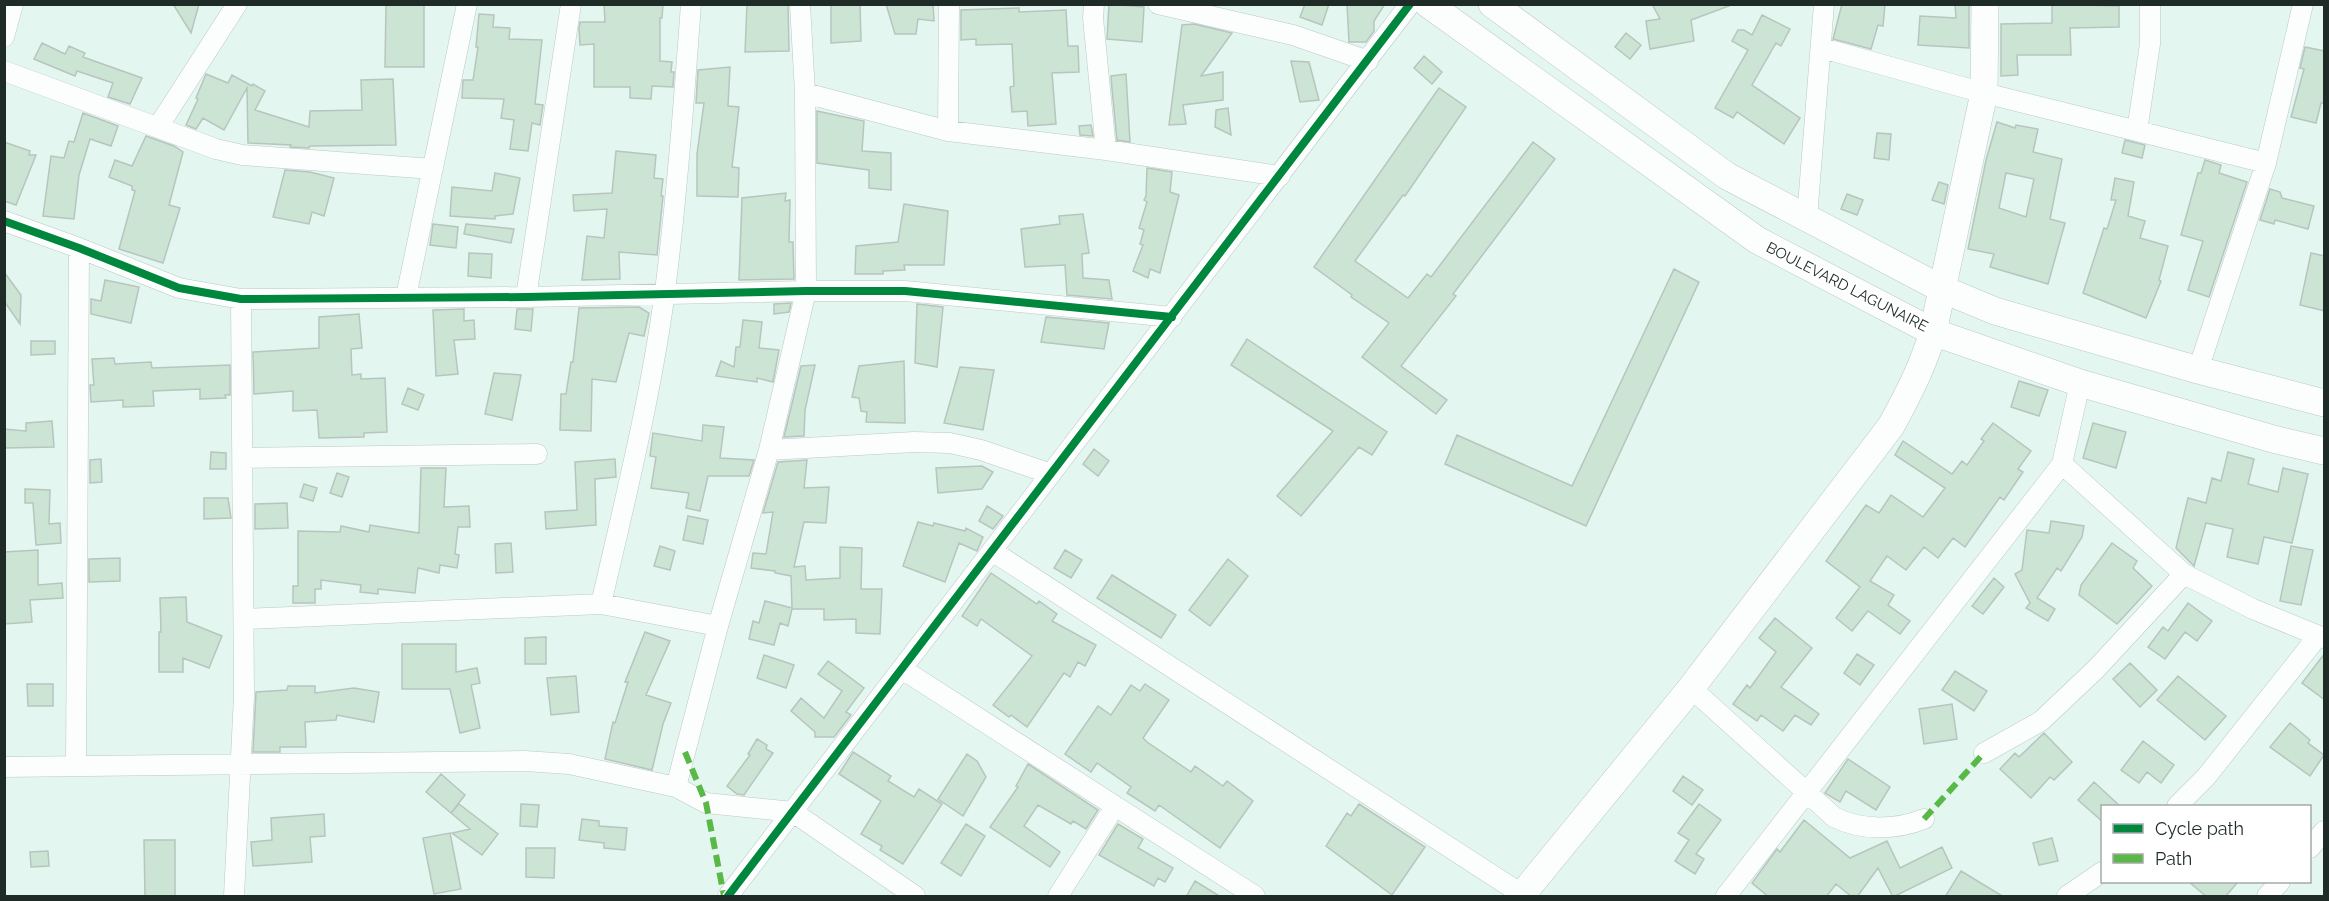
<svg xmlns="http://www.w3.org/2000/svg" width="2329" height="901" font-family="Raleway,sans-serif">
<rect width="100%" height="100%" fill="#e3f6f0"/>
<path fill="#cce4d4" stroke="#b8c5be" stroke-width="1.5" fill-rule="evenodd" d="M173 4H199L191 33Z
M386 4H424V67H385Z
M604 4H663L662 18H660V61L672 62 671 72H674L673 87 652 86 651 99 630 98V87H594V44L580 45 579 28 580 22H605Z
M747 4H788L789 51 745 52Z
M831 4H860L861 41 831 43Z
M886 4H933L934 21 918 19 916 34H895Z
M1109 4 1144 7 1142 42 1107 39Z
M1305 4H1329L1322 25 1300 17Z
M1347 4H1385L1374 21V31L1366 42H1349Z
M1652 4H1729V6L1691 20 1694 41 1650 49 1646 21 1660 19Z
M1842 4H1885L1883 26 1878 25 1871 49 1833 39Z
M1955 4H1969V48L1918 45 1920 16 1956 18Z
M2052 4 2119 6V27L2070 28 2071 55H2017L2018 75 2001 76V24L2052 23Z
M1019 8V12L1066 10 1068 46H1078L1079 72 1052 73 1056 124 1028 126 1027 111 1012 112 1010 87 1014 86 1012 44 976 45V39L961 40V10Z
M479 14 494 15 493 27 510 28 509 39 542 40 535 104 543 105 540 125 532 123 528 151 510 149 514 120 501 118 504 99 462 98 463 80H473L478 47H476Z
M1762 15 1790 29 1781 46 1776 43 1752 85 1800 118 1784 144 1737 112 1733 118 1715 108 1748 50 1732 41 1738 30H1744L1752 35Z
M1194 24 1232 33 1201 76 1223 72V100L1183 105 1186 124 1169 125 1182 25Z
M1626 33 1641 45 1630 59 1615 47Z
M42 43 65 54 69 46 85 53 83 57 142 78 130 104 108 97 113 83 77 71 75 76 34 59Z
M2305 47 2325 51V103H2321L2316 123 2291 117 2304 69 2300 68Z
M1424 56 1442 72 1432 84 1414 68Z
M1291 61 1309 62 1319 100 1300 102Z
M730 67 728 106 739 107 732 167 739 168 738 197 697 196V154L704 103H696L698 70Z
M206 74 228 83 232 75 252 86 253 84 265 91 255 110 309 127 310 111 362 110 361 80 393 79 396 145 310 146 309 148 290 147 291 145 248 143 247 88 224 130 203 118 196 129 186 125 198 99 196 98Z
M1126 74 1130 142 1117 140 1112 89 1111 76Z
M1439 88 1466 107 1405 196 1403 195 1355 261 1408 298 1427 274 1431 277 1533 142 1555 159 1453 294 1456 296 1401 366 1447 400 1436 414 1362 357 1389 323 1351 297 1352 295 1314 267Z
M1228 108 1231 135 1215 127 1216 110Z
M817 111 864 121 862 151 891 153V190L869 188V170L817 163Z
M83 113 118 126 111 146 90 139 79 175 74 219 43 216 51 156 64 158 69 141 74 142Z
M1997 122 2015 128 2016 125 2038 129 2033 152 2062 159 2050 219 2065 223 2048 284 1990 267 1994 254 1968 249 1986 160ZM2006 173 2034 179 2026 217 1999 208Z
M1091 125 1093 136 1080 135 1079 126Z
M1877 133 1891 134 1889 160 1874 158Z
M146 136 174 146 183 152 169 205 180 208 163 263 119 249 135 191 132 190V186L109 177 115 160 132 166Z
M2125 140 2145 145 2142 158 2122 153Z
M4 142 30 151 29 155H36L16 205 4 201Z
M616 151 656 155 654 178 663 179 661 196H663L657 255 619 252 620 279 582 280 587 236 604 238 607 209 574 211 573 195 612 193Z
M2205 160 2221 165 2219 173 2247 182 2209 297 2188 290 2203 241 2181 235 2198 173H2201Z
M1147 168 1172 172 1170 192 1179 195 1160 273 1150 269 1148 278 1133 271 1143 245 1140 244 1144 230 1139 228 1147 202 1144 200 1146 196Z
M285 170 310 172 334 178 324 216 312 212 309 224 273 217Z
M495 173 520 178 513 214 495 216V219L450 216 452 187 492 191Z
M2115 178 2134 182 2128 216 2145 221 2140 238 2168 246 2159 280 2161 281 2146 318 2083 293 2104 228 2107 229 2116 200H2111Z
M1939 182 1948 185 1944 204 1932 200Z
M2270 189 2280 192 2282 198 2314 206 2308 229 2275 220 2274 224 2260 220Z
M786 193 785 201 790 200 789 242H793L794 279 739 280 742 198Z
M1847 194 1863 200 1857 215 1841 209Z
M904 204 948 211 944 265H904L905 270 883 271V274H855L856 246 898 242Z
M1083 214 1089 253 1082 254 1083 278 1109 280 1112 299 1067 295 1065 265 1025 267 1021 229 1060 224 1059 216Z
M433 224 458 227 456 248 430 245Z
M466 224 514 229 511 243 464 234Z
M469 253 492 254 491 278 468 276Z
M2311 253 2325 256V311L2300 305Z
M1674 269 1699 282 1586 526 1445 464 1457 435 1572 486Z
M4 272 21 295 20 324 4 301Z
M105 280 139 287 131 323 91 314V299L101 301Z
M791 303 789 312 774 314V304Z
M917 304 943 307 937 367 915 363Z
M639 307 649 313 644 336 629 333 616 382 592 379 591 431 560 430 561 394H566L571 362H573L579 308Z
M464 309V321L474 320 475 339 454 340 458 374 436 376 433 310Z
M517 309H533L531 331 515 329Z
M359 314 362 348 351 349 352 375 361 374V379L385 378 387 432 364 433V437L319 438 317 410 293 411V391L254 394 253 352 319 348V317Z
M1046 317 1109 323 1104 349 1041 342Z
M743 320 762 322 759 348 779 350 773 382 757 378V382L716 376 721 361 734 367 736 347H740Z
M1247 339 1387 432 1372 455 1359 447 1301 516 1277 496 1333 431 1231 365Z
M31 341H55V354L31 355Z
M114 358 115 364 151 362 152 368 230 365V395H225L226 398 200 399V389L153 391 154 406 123 407V400L91 402 90 385H94L92 359Z
M904 361 905 423 866 422 867 412 861 411 859 398 852 397 859 366Z
M815 365 805 410 804 436 784 437 801 366Z
M960 367 994 370 983 430 944 423Z
M494 373 521 375 512 420 485 414Z
M2019 381 2048 390 2039 416 2011 407Z
M408 388 424 395 418 410 402 404Z
M52 421 54 447 4 448V429L26 431V423Z
M1993 423 2031 451 2018 469 2023 472 2004 500 2000 497 1965 547 1953 538 1938 558 1924 547 1906 570 1887 556 1870 581 1894 595 1888 605 1910 621 1900 634 1868 611 1852 631 1836 618 1860 587 1826 561 1866 505 1879 513 1891 495 1923 517 1945 488 1895 455 1903 441 1952 474 1962 461 1967 465 1984 441 1981 439Z
M2093 423 2126 432 2116 468 2083 458Z
M703 425 724 427 720 458 754 460 749 476H708L700 511 686 508 689 493 651 488 656 457 650 456 653 433 702 441Z
M1094 449 1109 461 1098 476 1083 464Z
M211 452 226 453V469H210Z
M2228 452 2254 459 2248 484 2278 492 2283 468 2308 474 2292 543 2264 537 2258 564 2227 557 2233 529 2206 523 2194 566 2176 548 2188 498 2206 503 2212 478 2221 481Z
M101 459 102 482 90 483V460Z
M615 459 616 477 595 479 596 525 546 529 545 512 577 510 575 462Z
M807 460 804 488 829 487 826 523 804 522 794 567 805 566 806 580 840 578V547L862 548 861 589H882L880 634 856 633V619L824 620V609H792L788 626 780 623 774 645 749 639 753 621 759 623 765 601 792 608 791 576 775 573V571L751 568 753 553 766 554 773 512 763 513 778 462Z
M982 466 993 472 982 489 938 493 936 468Z
M421 468H446L444 507 469 506 470 527H458L455 554 459 555 457 568 440 565 439 573 418 568 415 593 378 589V594L360 592 361 585 321 580V589H315V603H293V586H298V531L340 532 341 526 369 532 370 525 419 533Z
M337 473 349 477 342 497 330 493Z
M304 484 317 488 313 501 300 497Z
M25 489 50 490 49 524 60 523 61 543 36 545 33 503H25Z
M204 498H228L231 518 204 519Z
M287 503 288 528 255 529V504Z
M987 506 1003 516 993 529 979 521Z
M688 516 708 520 703 544 683 540Z
M2051 521 2084 526 2082 537 2061 571 2057 568 2037 598 2055 609 2048 621 2026 608 2030 603 2015 574 2022 570 2027 530 2049 533Z
M918 522 933 526 934 523 965 531 966 528 983 537 977 551 959 543 945 582 903 566Z
M511 543 513 572 496 573 495 544Z
M2112 543 2137 561 2133 568 2152 586 2117 624 2079 595 2081 585Z
M660 546 675 551 670 570 654 566Z
M2291 546 2313 550 2301 605 2280 601Z
M38 550V585L62 583 63 598 30 600 32 622 4 624V552Z
M1065 550 1082 560 1071 578 1054 568Z
M120 558V581L89 582V559Z
M1228 559 1248 576 1210 626 1189 610Z
M991 573 1037 604 1039 601 1057 614 1052 621 1096 645 1085 666 1078 662 1070 677 1064 673 1027 727 1011 715 1009 717 993 705 1032 656 981 619 977 626 962 616Z
M1112 575 1176 615 1161 638 1097 598Z
M1994 578 2004 587 1983 614 1972 606Z
M186 597 187 622 222 636 209 668 183 658V672H159V632H161L160 598Z
M2188 603 2212 621 2197 641 2185 632 2165 659 2148 647 2163 627 2168 631Z
M1775 618 1812 648 1781 687 1819 714 1811 725 1795 715 1783 731 1761 715 1757 721 1733 704 1747 685 1750 688 1776 652 1759 638Z
M645 632 670 641 646 695 671 703 663 724 652 770 605 759 613 722 615 723 628 682H625Z
M546 637V664H525V638Z
M402 644H456V672L477 668 480 683 471 685 480 728 460 733 450 689H402Z
M2325 653V700L2302 683Z
M1857 654 1874 665 1860 685 1844 673Z
M764 655 794 665 786 688 757 678Z
M828 661 864 688 846 712 851 715 834 737H815V732L791 711 801 698 824 718 842 691 818 674Z
M2130 663 2157 690 2140 707 2113 679Z
M1955 671 1987 691 1974 711 1942 690Z
M576 676 579 712 551 715 547 678Z
M2178 676 2226 716 2205 740 2157 700Z
M27 684H53V706H28Z
M1145 684 1169 700 1143 738 1147 742 1191 772 1195 766 1223 786 1227 781 1253 801 1220 848 1159 805 1155 811 1127 793 1131 787 1097 763 1091 772 1065 754 1098 706 1111 715 1131 685 1140 691Z
M288 686H315V693L354 688 379 692 374 722 337 715 336 720 305 722 306 747H280V752H253L256 692 287 690Z
M1952 704 1957 739 1924 744 1919 709Z
M2290 723 2310 740 2308 743 2324 755 2310 776 2270 747Z
M2044 733 2072 762 2054 780 2050 777 2031 798 2000 769 2015 753 2019 757Z
M757 739 767 745 766 749 773 753 744 795 737 794 727 786 750 755 748 754Z
M2143 741 2174 765 2161 783 2147 772 2139 783 2121 770Z
M853 752 891 776 888 781 914 797 919 789 942 804 903 864 880 850 882 846 861 834 881 801 839 774Z
M967 754 977 761 986 777 963 816 938 799Z
M1848 759 1890 787 1876 810 1846 791 1840 802 1825 793Z
M1028 764 1098 810 1086 829 1073 821 1071 824 1038 805 1024 826 1060 852 1050 867 990 827 1018 787 1016 786Z
M441 774 465 795 451 813 426 792Z
M1683 776 1703 790 1692 805 1673 791Z
M2094 782 2121 807H2103V822L2078 800Z
M459 804 498 834 482 855 452 833 470 829 451 813Z
M521 804 539 805 537 827 520 826Z
M1359 804 1425 847 1392 895 1326 846 1347 813 1351 816Z
M1699 804 1721 820 1696 854 1704 859 1695 874 1675 861 1689 840 1678 833Z
M324 814 325 836 310 837 312 862 253 866 251 842 272 840 271 818Z
M582 819 599 821V826L627 828 625 850 604 848V843L579 840Z
M1804 820 1850 858 1887 841 1900 868 1942 847 1952 868 1893 897 1878 868 1857 897H1852L1836 884 1826 897H1769L1752 883 1777 849 1780 852Z
M966 824 985 836 961 876 941 863Z
M1118 824 1143 839 1138 848 1173 868 1165 882 1158 878 1154 886 1099 855Z
M450 833 461 889 434 894 423 838Z
M2052 838 2058 861 2039 865 2033 843Z
M144 840H175V897H145Z
M526 848H555L554 878 526 877Z
M48 851 49 866 31 867 30 852Z
M1961 871 2004 897H1945Z
M1195 881 1221 897H1186Z
M2189 882H2238L2225 897H2207Z"/>
<g fill="none" stroke-linecap="round" stroke-linejoin="round">
<g stroke="#bbc9c5" stroke-width="21">
<path id="street" d="M1094 4 1093 18 1106 150
M1158 4 1293 35 1368 61
M4 37 13 4
M1822 48 1984 93 2266 163
M4 71 216 149 242 155 433 169
M805 93 948 131 1106 150 1280 176
M158 127 237 4
M948 131 949 4
M2137 131 2150 44V4
M1807 218 1824 4
M4 221 79 248 179 288 241 299 526 297 806 291H905L1172 317
M406 297 467 4
M526 297 571 4
M2198 370 2266 163 2303 4
M769 450 914 442 950 443 981 450 1051 474
M244 458 537 454
M2062 464 2184 574 2253 609 2324 638
M992 551 1523 895
M601 604C625 500 651 396 665 291 677 196 684 100 691 4
M245 619 601 604 718 626
M902 669 1255 896
M1691 688 1834 817C1861 831 1896 830 1924 819
M1984 753 2041 721 2096 669 2184 574
M76 766 79 248
M4 767 525 761 569 764 676 787 706 803 793 812 915 896
M676 787 718 626 769 450 806 291 805 93 800 4
M2177 806 2206 777 2318 636
M2310 848 2324 831
M234 896 244 696 241 299
M728 896 1410 4
M1058 896 1115 806
M1726 896 2062 464 2080 383
M2067 896 2102 872
M2267 896 2280 882"/>
</g>
<g stroke="#bbc9c5" stroke-width="28">
<path id="secondary" d="M1428 4 1757 240 1933 332 2080 383 2273 439 2324 451
M1492 4 1727 176 1942 289 1995 311 2198 370 2324 403
M1521 896 1691 688 1891 426C1908 395 1923 366 1933 332L1984 93 1985 4"/>
</g>
<use href="#street" stroke="#fbfefd" stroke-width="20"/>
<use href="#secondary" stroke="#fbfefd" stroke-width="27"/>
<path stroke="#58b947" stroke-width="6" stroke-dasharray="12 6" stroke-linecap="butt" d="M685 752 706 803 724 896
M1924 819 1984 753"/>
<g stroke="#fff" stroke-width="11">
<path id="cycleway" d="M4 221 79 248 179 288 241 299 526 297 806 291H905L1172 317
M728 896 1410 4"/>
</g>
<use href="#cycleway" stroke="#00873e" stroke-width="8"/>
</g>
<g text-anchor="middle" dominant-baseline="central" stroke-width="5" stroke-linejoin="round" paint-order="stroke">
<g font-size="15" fill="#1e2b27" stroke="#fff">
<text transform="translate(1847 287) rotate(27)">BOULEVARD LAGUNAIRE</text>
</g>
</g>
<rect width="2329" height="901" fill="none" stroke="#1e2b27" stroke-width="12"/>
<rect x="2101" y="805" width="210" height="78" fill="#ffffff" stroke="#a5aaa9" stroke-width="1.5"/>
<rect x="2113" y="824" width="30" height="9" fill="#00873e" stroke="#a5aaa9" stroke-width="1.5"/>
<text x="2155" y="835" font-size="18" fill="#1e2b27">Cycle path</text>
<rect x="2113" y="854" width="30" height="9" fill="#58b947" stroke="#a5aaa9" stroke-width="1.5"/>
<text x="2155" y="865" font-size="18" fill="#1e2b27">Path</text>
</svg>
